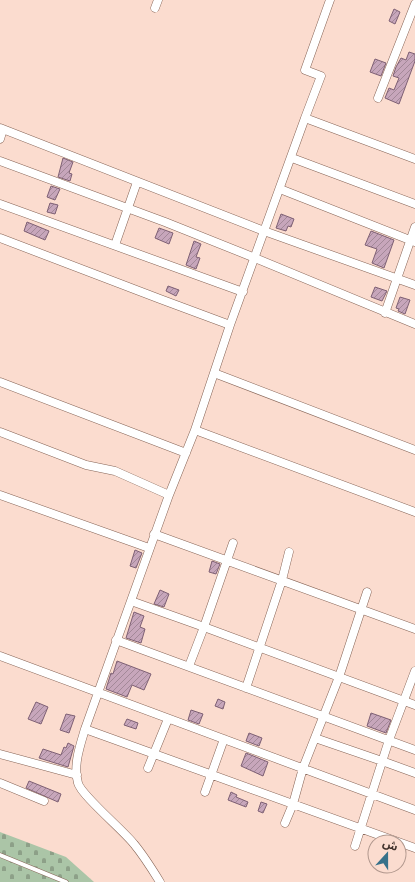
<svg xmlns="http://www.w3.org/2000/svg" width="415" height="882" font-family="Karla,'Noto Sans Arabic',sans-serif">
<defs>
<pattern id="cemetery-stones" width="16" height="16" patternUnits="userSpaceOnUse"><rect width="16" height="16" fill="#abc5a7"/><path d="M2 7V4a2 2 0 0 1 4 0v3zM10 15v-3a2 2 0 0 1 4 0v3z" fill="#8da088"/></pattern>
<pattern id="building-hatch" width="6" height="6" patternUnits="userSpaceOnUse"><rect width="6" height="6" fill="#c7a6bb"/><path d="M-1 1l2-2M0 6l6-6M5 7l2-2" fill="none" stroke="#a38898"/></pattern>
</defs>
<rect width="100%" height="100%" fill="#fbdccf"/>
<path fill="url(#cemetery-stones)" d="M0 832 66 857 94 882H0Z"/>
<path fill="url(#building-hatch)" stroke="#7e6074" d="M394 9 400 12 395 24 389 21Z
M409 52 415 54V61L399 104 385 98 389 88 394 90 399 78 393 76 396 67 401 58 406 60Z
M375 59 386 63 381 76 370 72Z
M63 158 73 162 69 173 72 174 70 181 58 177Z
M51 186 60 189 55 200 47 197Z
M50 203 58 205 55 214 47 212Z
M281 214 294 219 291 227 288 226 286 231 276 228Z
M27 222 49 231 45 240 24 231Z
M159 228 173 233 169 244 155 238Z
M371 231 394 240 384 268 372 263 377 249 365 245Z
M194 241 201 244 196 257 200 258 196 269 186 265Z
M168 286 179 290 176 296 166 291Z
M375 287 387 291 382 301 371 297Z
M400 297 410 300 405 314 398 311 399 309 396 308Z
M135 550 142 553 136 568 130 566Z
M212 561 220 564 216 574 209 572Z
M160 590 169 594 164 607 154 604Z
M134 612 144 616 140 627 145 629 141 643 126 638Z
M117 661 151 674 144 690 132 685 127 697 106 689 111 673 113 674Z
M218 699 225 702 223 709 215 706Z
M36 702 48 707 41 724 28 719Z
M191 710 203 714 199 724 188 720Z
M371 713 391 720 386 733 367 726Z
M66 714 75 716 69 733 60 730Z
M127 719 138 723 136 729 124 725Z
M249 733 262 738 259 746 246 741Z
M68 743 74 746 68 767 39 758 43 749 61 755 64 747 66 748Z
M246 753 268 762 263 776 241 766Z
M29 781 61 794 58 802 26 788Z
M231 792 237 795 236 797 248 802 246 807 228 800Z
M261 802 267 804 263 813 258 811Z"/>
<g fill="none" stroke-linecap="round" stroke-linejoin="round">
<g stroke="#876557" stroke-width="5">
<path id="service" d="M0 855 66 882"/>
</g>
<g stroke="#876557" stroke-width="9">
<path id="minor" d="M155 8 158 0
M378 98 415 4
M305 118 321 76 305 70 330 0
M0 128 264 231 415 285
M0 139 3 129
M292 158 415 204
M0 161 165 222 255 258 415 324
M280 189 415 242
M0 204 243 292
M0 238 160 299 230 325
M115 245 137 182
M385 313 415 227
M214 373 415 450
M0 382 186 453
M195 430 415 512
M0 432 86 465 115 471 169 495
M0 495 149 548
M154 534 415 629
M131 601 204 627 415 705
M116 640 415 750
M0 656 415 810
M189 666 204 627 233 543
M246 688 282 580 289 552
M85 729 415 848
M315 738 382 761 415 773
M0 754 77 775
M148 768 168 719
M0 783 44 801
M205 792 224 739
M285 823 293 804 303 768 339 677 367 592
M355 846 389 740 415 671
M160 882C152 869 144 856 134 844 123 830 81 795 78 783 73 765 80 746 85 729L169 495 195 430 230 325 305 118 415 159"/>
</g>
<use href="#service" stroke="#fff" stroke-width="4"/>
<use href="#minor" stroke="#fff" stroke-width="8"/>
</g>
<g transform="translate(387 854) rotate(21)"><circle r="19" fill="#fbdccf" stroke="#b0978d"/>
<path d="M0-3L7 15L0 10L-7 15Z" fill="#37718a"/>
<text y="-6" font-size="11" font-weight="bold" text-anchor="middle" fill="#3f302a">ش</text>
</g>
</svg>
